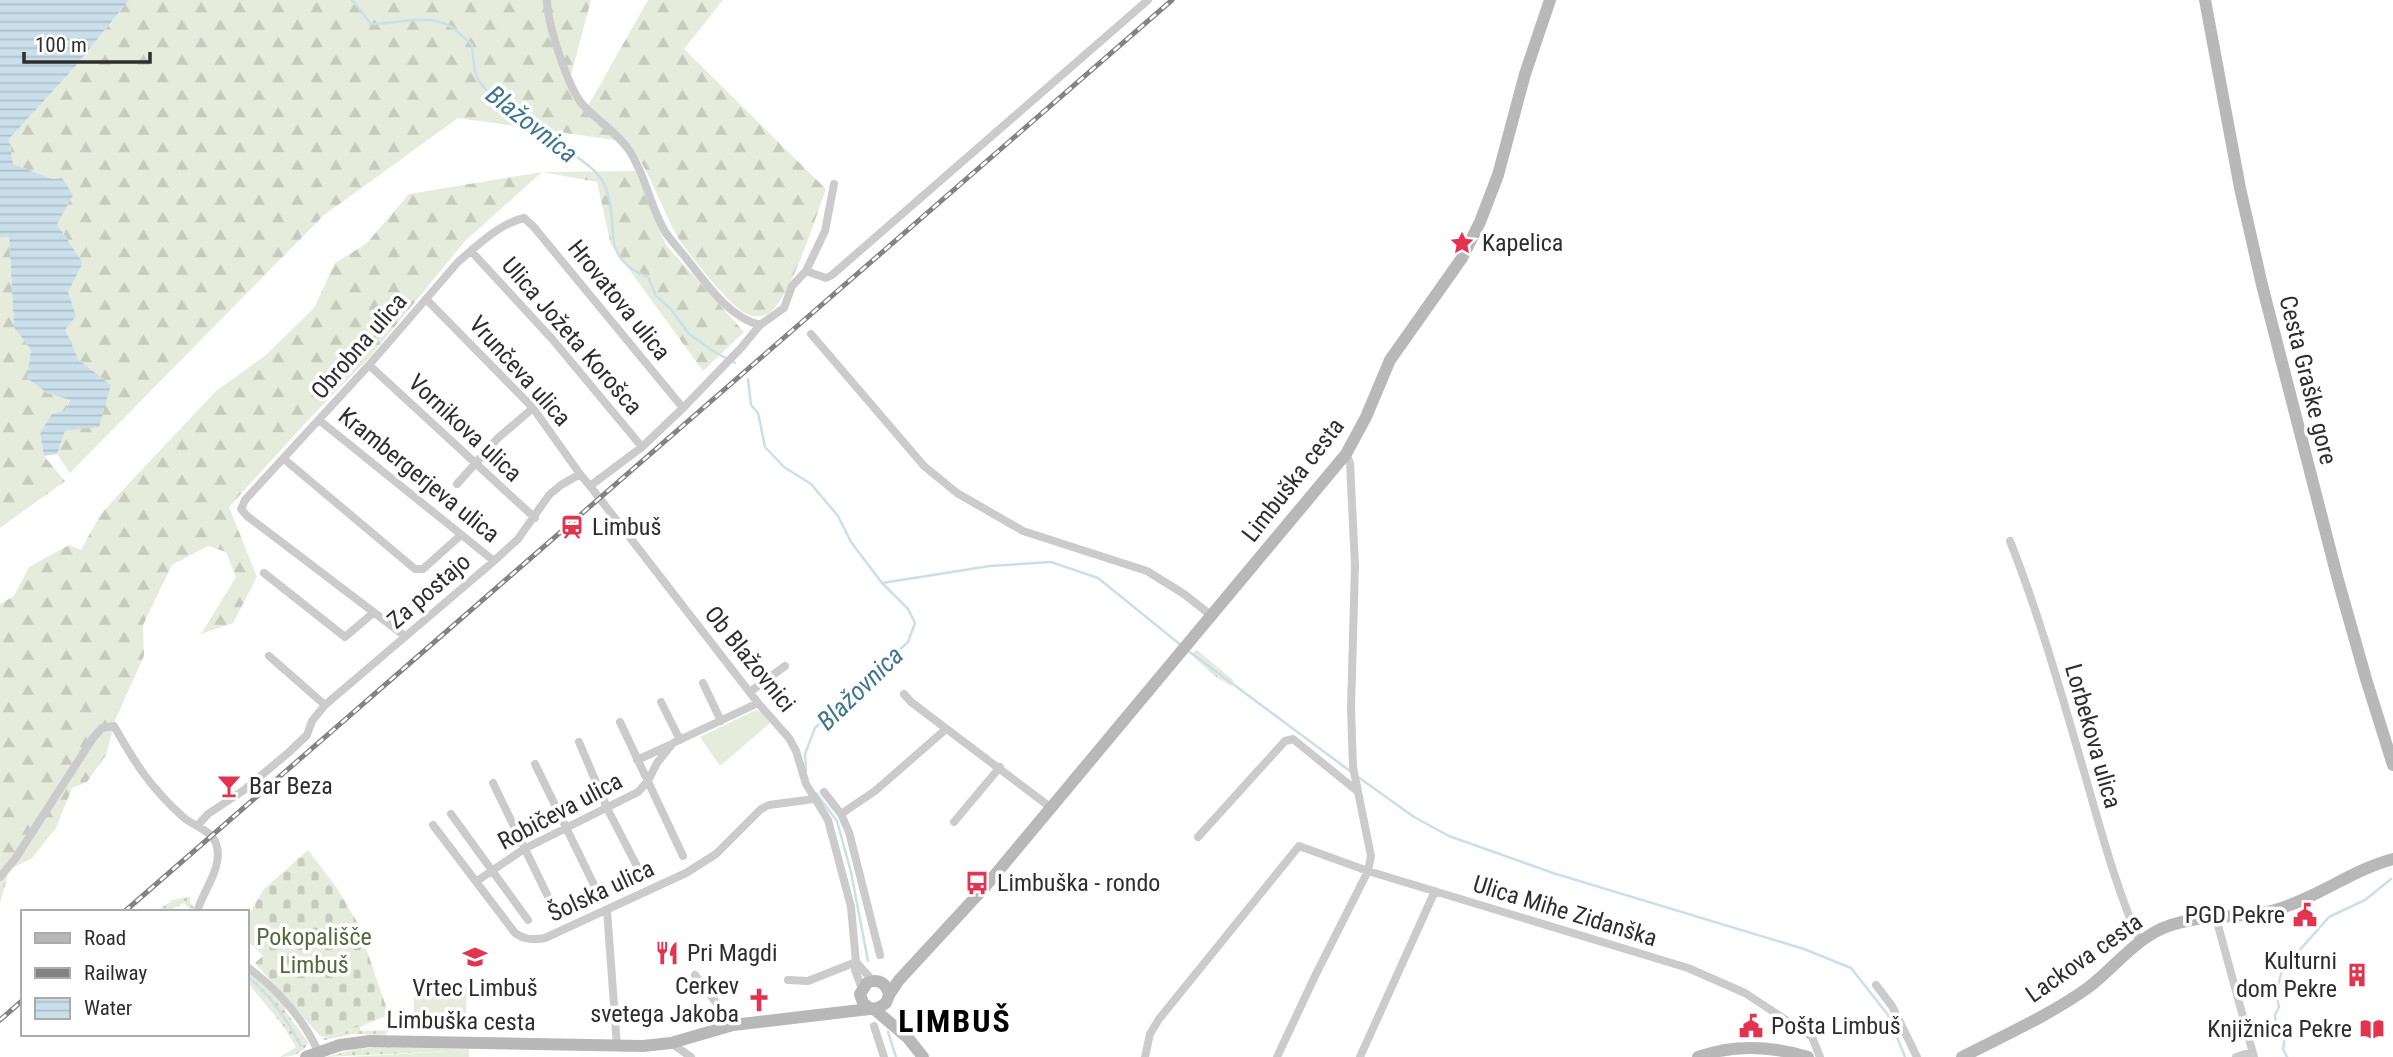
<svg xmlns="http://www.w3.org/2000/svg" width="2393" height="1057" font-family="'Roboto Condensed',sans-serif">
<defs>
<pattern id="grass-dots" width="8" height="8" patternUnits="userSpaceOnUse" patternTransform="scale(1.75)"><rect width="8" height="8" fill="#e6ecdc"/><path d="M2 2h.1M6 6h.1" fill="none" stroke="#c6cbbd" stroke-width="1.8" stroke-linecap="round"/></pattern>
<pattern id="forest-firs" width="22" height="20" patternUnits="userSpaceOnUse" patternTransform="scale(1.75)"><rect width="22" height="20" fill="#e6ecdc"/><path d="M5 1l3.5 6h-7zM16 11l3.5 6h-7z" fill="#c6cbbd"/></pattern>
<pattern id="wetland-marsh" width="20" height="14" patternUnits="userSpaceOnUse" patternTransform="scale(1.75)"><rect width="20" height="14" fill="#e6ecdc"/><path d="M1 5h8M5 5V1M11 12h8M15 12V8" fill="none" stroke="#c6cbbd"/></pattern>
<pattern id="cemetery-stones" width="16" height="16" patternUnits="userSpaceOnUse" patternTransform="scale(1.75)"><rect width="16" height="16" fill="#e6ecdc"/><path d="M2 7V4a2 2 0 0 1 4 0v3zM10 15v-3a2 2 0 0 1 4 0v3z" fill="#c6cbbd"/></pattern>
<pattern id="water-rules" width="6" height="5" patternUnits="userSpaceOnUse" patternTransform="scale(1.75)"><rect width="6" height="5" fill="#c9e0eb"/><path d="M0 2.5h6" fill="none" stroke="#adc0ca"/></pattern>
</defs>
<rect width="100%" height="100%" fill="#fff"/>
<path fill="url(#grass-dots)" d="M186 897H190V902L197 912H192L184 903 167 912H155L173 900Z
M247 970 284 1005 286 1012 308 1042C305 1053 291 1057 280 1057L296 1047 284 1027 247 982Z
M389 1015 360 1027 361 1031 389 1030 385 1035 353 1034 325 1040 321 1038H328Z
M383 1047 469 1049V1050L326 1057 356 1049Z"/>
<path fill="url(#forest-firs)" d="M129 0H591L570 79 584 111 605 127 615 140 458 118 323 216 70 473 57 454 65 431 111 385 79 360 64 330 68 292 83 263 57 224 53 179 13 164 9 139 74 68Z
M648 0H723L684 49 826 189C816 216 790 301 768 314 759 319 747 316 739 309 726 300 685 250 677 236 661 208 653 177 633 150 620 133 603 121 588 106Z
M635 171 666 245 744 332 703 371 611 245 597 182 542 172 465 241 369 358 310 418 229 507 257 577 233 623 201 634 236 577 226 552 208 546 172 565 143 625 144 656 116 718 106 755 87 782 72 788 56 828 32 858 9 870 0 904V604L14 596 29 567 69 545 81 550 100 515 132 480 216 391 266 355 314 308 335 263 366 244 409 194 542 172Z
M9 237 14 326 31 350 28 378 47 393 70 399 65 411 40 435 44 456 65 481 0 528V238Z"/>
<path fill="url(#wetland-marsh)" d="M1196 649 1232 679 1234 682 1231 686 1213 675 1192 655Z"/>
<path fill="url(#cemetery-stones)" d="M308 850 337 888 357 922 389 1015 328 1038 320 1036 255 963 263 956 247 940V918L263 890Z"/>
<path fill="#e6ecdc" d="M756 710 763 713 770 723 720 766 700 737Z
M414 978 435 979 436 985 467 986 466 1014 414 1013Z
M469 1050V1057H347Z"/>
<path fill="url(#water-rules)" d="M0 0H129L74 68 9 139 13 164 53 179 62 178 73 195 57 224 83 263 68 292 76 316 65 330 79 360 111 385 99 427 65 431 57 454 44 456 40 434 52 414 65 411 70 400 47 393 27 378 31 350 14 327 9 237 0 238Z"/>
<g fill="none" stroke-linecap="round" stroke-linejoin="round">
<path stroke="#c9e0eb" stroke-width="2.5" d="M352 0 371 24C395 24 428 13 450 26 458 31 465 39 472 45 473 55 473 68 477 77 488 100 516 108 536 121 546 128 554 139 564 147 578 159 599 169 606 188 621 226 597 257 648 277L656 296 670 308 689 334 713 351 735 363
M748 379 751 405 758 413 765 447 784 467 811 484 838 516 851 542 882 583 908 609 915 623 908 642 886 662 881 675 854 700 834 709 815 728 805 754 806 771
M882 583 990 566 1051 562 1098 578 1182 646
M1187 650 1350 771
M1358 777 1414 817 1449 836 1553 873 1804 949 1851 968 1888 1015 1905 1057
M816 793 837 821 851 872 868 961
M247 976C270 995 287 1019 301 1046
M888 1032 896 1057
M2287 1057 2283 1049 2285 1036 2276 1028 2275 1015 2279 1007 2276 993 2282 970 2329 917 2365 900 2391 879"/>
<path stroke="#cbcbcb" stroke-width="8" d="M547 0C547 23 568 88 583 105 598 121 616 132 629 150 646 176 650 207 666 233 672 242 680 250 686 258 706 283 728 317 760 325
M471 251 553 340 642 447
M806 271 825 231 834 184
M426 299 533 408 580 474
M811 334 924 466 957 493 1023 531 1147 571 1184 594 1212 616
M369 365 535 518
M319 420 494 561
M284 459 415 569H423L461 535
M457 484 498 438 533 408
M590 486 758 703 789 738 796 751 806 784 828 820 851 907 856 962 872 980
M2010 541C2040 617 2062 696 2085 775 2101 831 2116 888 2140 942
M264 573 345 637 373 613
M405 636 247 516 241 509 245 500 369 365 458 262C477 246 500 223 524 218L533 226 683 408
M269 656 325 705
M703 683 721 721
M750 692 785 666
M904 694 911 702 1050 807
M661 702 680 740
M620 722 683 856
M579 742 607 808 641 874
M637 760 670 745
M535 764 597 891
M493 783 555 911
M824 792 841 814 849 832 880 955
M451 814 528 920
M841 814 875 791 946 729
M954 822 1000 767
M198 825 208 814 244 790 288 753 307 735 312 721 325 705 494 561 518 539 549 495 561 485 580 474 590 486 642 447 683 408 741 348 760 325 784 308 792 286 806 271 826 278 832 275 1148 0
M433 825 515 933C525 940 533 940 545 938L686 873 716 854 761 809 769 805 814 799
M1198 837 1285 741 1293 739 1357 791
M0 877 15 859 93 738 102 728 114 726C135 763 150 787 182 816 193 827 213 829 217 847 222 868 204 890 198 909L200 912
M477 881 524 849 638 792 648 781 657 763 673 743 758 703
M607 910 617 1046
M2216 918 2254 1057
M247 967C276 988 303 1018 318 1051
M695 975 733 1025
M788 980 808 981 856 962 855 970 862 989
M1876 985 1892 1006 1917 1057
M874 1026 884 1057
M671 1043 691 1057
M1145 1057 1150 1034 1159 1019 1299 846 1368 871 1688 968 1745 993 1812 1037 1820 1057
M1277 1057 1316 974 1368 871 1371 856 1353 767 1351 708 1355 565 1350 463 1346 454
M1360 1057 1435 891
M2236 1057 2252 1052"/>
<path stroke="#b8b8b8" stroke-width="12" d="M2205 0 2240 188 2262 285 2338 580 2366 679 2393 765
M889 995 899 980 984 888 1346 454 1366 417 1390 360 1462 258 1480 222 1498 175 1525 74 1550 0
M874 1009 908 1038 923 1057
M306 1057 340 1045 370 1041 643 1046 671 1043 733 1025 878 1008 886 1003 889 995C887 983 878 978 867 983L860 994 863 1003 871 1009
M1698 1057C1734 1044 1772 1046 1808 1057
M1962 1057C2005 1035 2050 1015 2089 987 2112 969 2130 946 2155 932 2191 912 2237 920 2275 910 2317 898 2352 870 2393 859"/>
<g stroke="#838383" stroke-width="5">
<path id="rail" d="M124 912 1172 0
M0 1020 23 1000"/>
</g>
<use href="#rail" stroke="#fff" stroke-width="2.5" stroke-dasharray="8" stroke-linecap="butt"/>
</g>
<defs>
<g id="sight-bare" transform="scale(1.89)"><path d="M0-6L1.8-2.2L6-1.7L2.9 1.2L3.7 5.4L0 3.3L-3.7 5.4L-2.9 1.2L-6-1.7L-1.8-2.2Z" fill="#e2344e" stroke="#fff" stroke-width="2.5" paint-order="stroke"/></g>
<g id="station-bare" transform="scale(1.89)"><path d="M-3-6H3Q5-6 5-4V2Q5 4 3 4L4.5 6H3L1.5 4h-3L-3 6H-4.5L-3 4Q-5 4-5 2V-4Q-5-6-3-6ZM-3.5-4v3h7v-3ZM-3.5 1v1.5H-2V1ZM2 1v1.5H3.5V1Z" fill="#e2344e" stroke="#fff" stroke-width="2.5" paint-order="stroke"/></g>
<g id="bar-bare" transform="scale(1.89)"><path d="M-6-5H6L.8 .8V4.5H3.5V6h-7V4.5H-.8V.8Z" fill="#e2344e" stroke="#fff" stroke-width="2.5" paint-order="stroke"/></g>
<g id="bus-bare" transform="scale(1.89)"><path d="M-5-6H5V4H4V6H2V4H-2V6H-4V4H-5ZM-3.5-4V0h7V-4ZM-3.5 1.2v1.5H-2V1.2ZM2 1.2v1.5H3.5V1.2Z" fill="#e2344e" stroke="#fff" stroke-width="2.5" paint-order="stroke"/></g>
<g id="civic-bare" transform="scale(1.89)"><path d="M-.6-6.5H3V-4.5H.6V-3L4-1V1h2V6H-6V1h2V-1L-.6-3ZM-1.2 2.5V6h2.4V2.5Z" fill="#e2344e" stroke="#fff" stroke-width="2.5" paint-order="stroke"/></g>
<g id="restaurant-bare" transform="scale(1.89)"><path d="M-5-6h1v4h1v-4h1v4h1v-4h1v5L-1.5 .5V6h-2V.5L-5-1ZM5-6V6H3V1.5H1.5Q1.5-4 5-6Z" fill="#e2344e" stroke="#fff" stroke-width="2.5" paint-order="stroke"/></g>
<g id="school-bare" transform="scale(1.89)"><path d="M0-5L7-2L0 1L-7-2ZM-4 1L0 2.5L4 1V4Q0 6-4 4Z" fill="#e2344e" stroke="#fff" stroke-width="2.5" paint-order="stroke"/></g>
<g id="building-bare" transform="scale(1.89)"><path d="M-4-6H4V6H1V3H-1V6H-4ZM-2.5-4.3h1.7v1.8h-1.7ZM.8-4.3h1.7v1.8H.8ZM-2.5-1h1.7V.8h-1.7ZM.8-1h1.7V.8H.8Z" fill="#e2344e" stroke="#fff" stroke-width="2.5" paint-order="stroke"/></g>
<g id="church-bare" transform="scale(1.89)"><path d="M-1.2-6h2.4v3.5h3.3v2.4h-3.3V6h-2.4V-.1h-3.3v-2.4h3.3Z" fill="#e2344e" stroke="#fff" stroke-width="2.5" paint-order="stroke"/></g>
<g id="library-bare" transform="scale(1.89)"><path d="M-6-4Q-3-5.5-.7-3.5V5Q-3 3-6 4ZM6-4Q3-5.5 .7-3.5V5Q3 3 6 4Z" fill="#e2344e" stroke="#fff" stroke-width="2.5" paint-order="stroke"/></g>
</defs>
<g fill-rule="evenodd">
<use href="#sight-bare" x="1462" y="243"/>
<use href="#station-bare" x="572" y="527"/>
<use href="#bar-bare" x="229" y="786"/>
<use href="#bus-bare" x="977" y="883"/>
<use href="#civic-bare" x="2305" y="915"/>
<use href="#restaurant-bare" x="667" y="953"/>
<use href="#school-bare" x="475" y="957"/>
<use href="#building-bare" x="2357" y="975"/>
<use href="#church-bare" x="759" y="1000"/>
<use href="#civic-bare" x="1751" y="1026"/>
<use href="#library-bare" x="2372" y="1029"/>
</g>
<g text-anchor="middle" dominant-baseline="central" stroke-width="7" stroke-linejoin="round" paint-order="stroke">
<g font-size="24" fill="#2e2e2e" stroke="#fff" text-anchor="start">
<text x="1482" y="243">Kapelica</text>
<text x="592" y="527">Limbuš</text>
<text x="249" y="786">Bar Beza</text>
<text x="997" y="883">Limbuška - rondo</text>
<text x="2285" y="915" text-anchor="end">PGD Pekre</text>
<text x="687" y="953">Pri Magdi</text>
<text x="2337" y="961" text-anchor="end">Kulturni<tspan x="2337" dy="28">dom Pekre</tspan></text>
<text x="739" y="986" text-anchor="end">Cerkev<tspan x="739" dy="28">svetega Jakoba</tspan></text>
<text x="475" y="988" text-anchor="middle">Vrtec Limbuš</text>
<text x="1771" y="1026">Pošta Limbuš</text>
<text x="2352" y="1029" text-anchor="end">Knjižnica Pekre</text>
</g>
<g font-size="24" fill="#2e2e2e" stroke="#fff">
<text transform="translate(619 300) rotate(51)">Hrovatova ulica</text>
<text transform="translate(572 336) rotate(49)">Ulica Jožeta Korošca</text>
<text transform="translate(359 346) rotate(-49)">Obrobna ulica</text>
<text transform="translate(520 371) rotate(48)">Vrunčeva ulica</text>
<text transform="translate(2308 380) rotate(76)">Cesta Graške gore</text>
<text transform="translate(465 428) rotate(43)">Vornikova ulica</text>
<text transform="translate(419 475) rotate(39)">Krambergerjeva ulica</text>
<text transform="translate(1293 480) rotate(-52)">Limbuška cesta</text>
<text transform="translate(429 591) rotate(-41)">Za postajo</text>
<text transform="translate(750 659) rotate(51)">Ob Blažovnici</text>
<text transform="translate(2093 736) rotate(74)">Lorbekova ulica</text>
<text transform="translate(560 811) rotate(-28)">Robičeva ulica</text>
<text transform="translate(601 891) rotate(-25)">Šolska ulica</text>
<text transform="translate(1565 911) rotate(17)">Ulica Mihe Zidanška</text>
<text transform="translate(2084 958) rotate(-35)">Lackova cesta</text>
<text transform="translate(461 1021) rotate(1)">Limbuška cesta</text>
</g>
<g font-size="24" fill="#55693d" stroke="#fff">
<text x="314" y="937">Pokopališče<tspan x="314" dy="28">Limbuš</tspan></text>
</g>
<g font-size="26" font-style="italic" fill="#3e768f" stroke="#fff">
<text transform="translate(532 124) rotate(38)">Blažovnica</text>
<text transform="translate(860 688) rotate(-44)">Blažovnica</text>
</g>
<g font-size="32" font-weight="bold" letter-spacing="2" fill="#000" stroke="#fff">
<text x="955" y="1021">LIMBUŠ</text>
</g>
</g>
<rect x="21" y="910" width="228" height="126" fill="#ffffff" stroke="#ababab" stroke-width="2"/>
<rect x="35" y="933" width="35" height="10" fill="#b8b8b8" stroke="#ababab" stroke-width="2"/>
<text x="84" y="945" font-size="21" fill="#2e2e2e">Road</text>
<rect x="35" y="968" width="35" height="10" fill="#838383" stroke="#ababab" stroke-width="2"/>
<text x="84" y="980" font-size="21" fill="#2e2e2e">Railway</text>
<rect x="35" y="998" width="35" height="21" fill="url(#water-rules)" stroke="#ababab" stroke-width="2"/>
<text x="84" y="1015" font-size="21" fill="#2e2e2e">Water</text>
<path d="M24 52v10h126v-10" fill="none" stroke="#2e2e2e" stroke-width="3.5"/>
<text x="35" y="52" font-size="21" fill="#2e2e2e" stroke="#ffffff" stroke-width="5" paint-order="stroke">100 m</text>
</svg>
